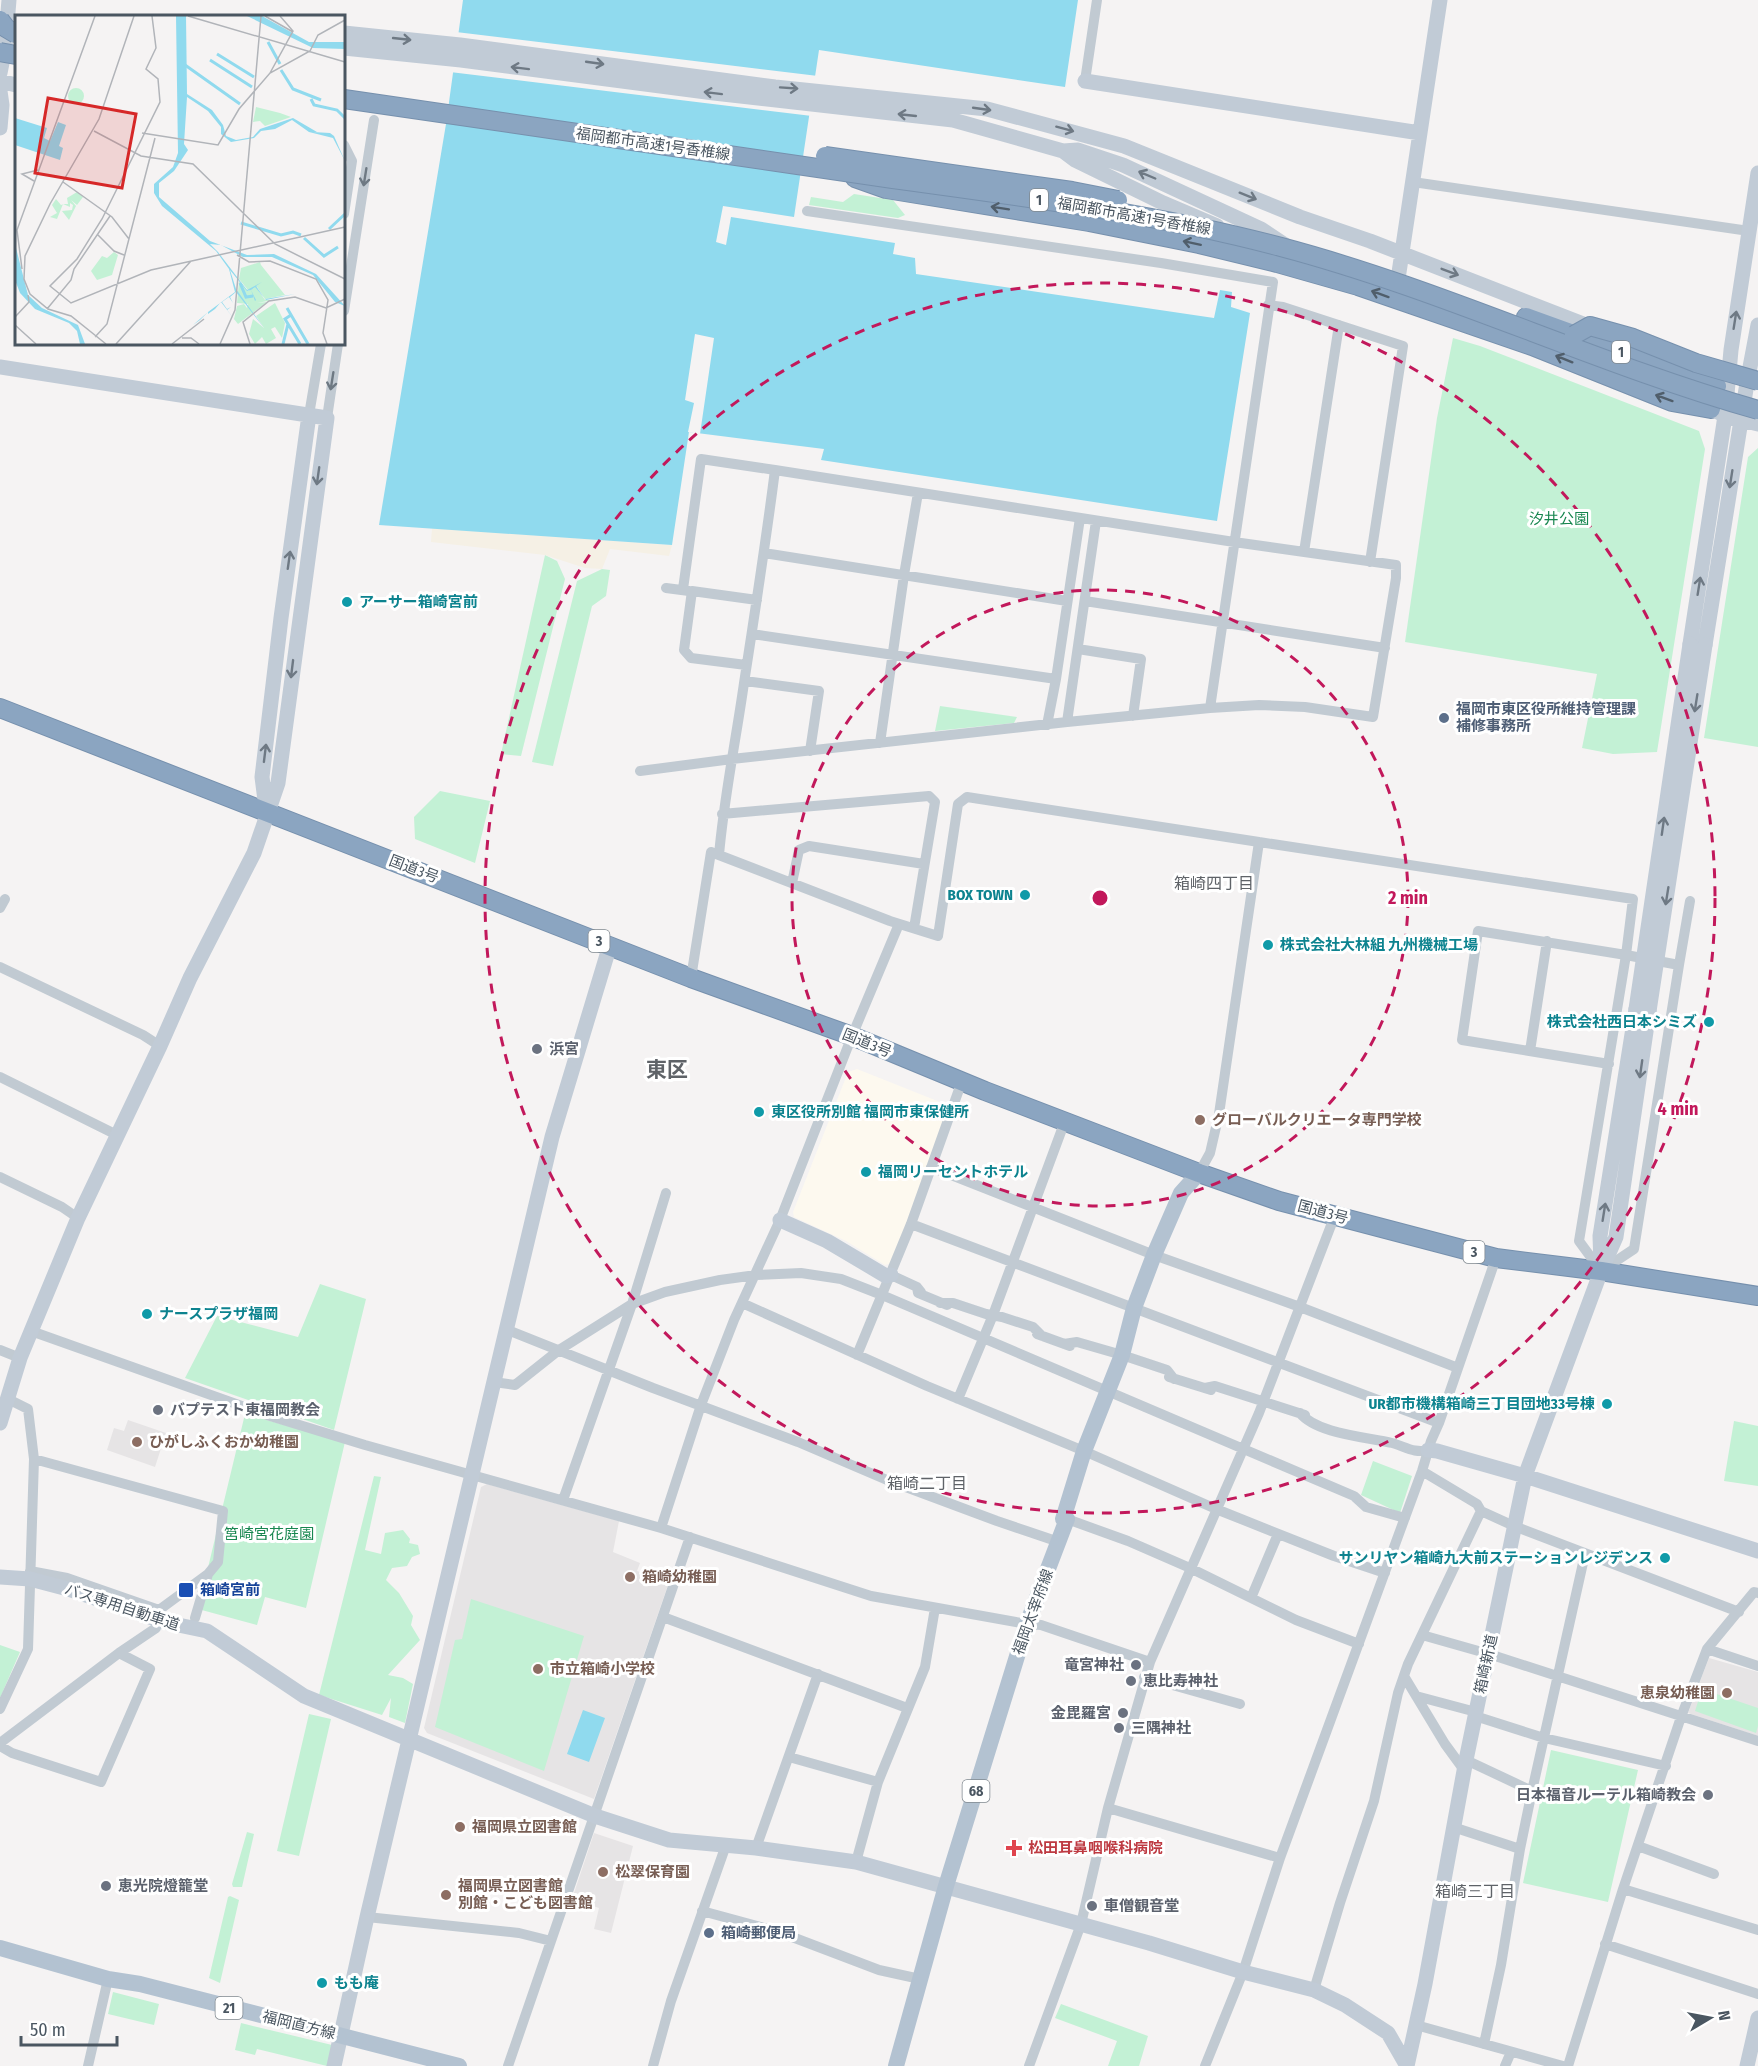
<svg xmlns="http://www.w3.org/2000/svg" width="1758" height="2066" font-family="'Fira Sans Condensed','Noto Sans JP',sans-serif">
<rect width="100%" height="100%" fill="#f5f3f3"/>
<path fill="#fdf9ef" d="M857 1069 950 1106 892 1263 885 1265 846 1241 794 1217 793 1212 848 1072Z"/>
<path fill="#e6e4e5" d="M128 1420 166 1433 155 1467 107 1450 114 1428 124 1431Z
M487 1484 619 1521 613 1552 640 1563 637 1571 669 1582 594 1799 427 1733 424 1728 481 1487Z
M1709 1658 1758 1672V1736L1688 1713Z
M594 1833 633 1846 611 1933 594 1929 599 1908 572 1899Z"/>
<path fill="#c3f1d5" d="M854 194 893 200 905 215 898 218 809 205 811 197 843 202Z
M1453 338 1480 346 1699 431 1705 449 1657 752 1613 754 1582 748 1597 674 1405 642 1437 418Z
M1758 448V747L1704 738 1748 457Z
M545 555 557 561 565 579 521 756 501 754Z
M602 569 610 570 606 596 592 606 553 766 532 762 577 581Z
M940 706 1017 717 1014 723 935 731Z
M440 791 490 801 475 863 415 839 414 817Z
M320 1284 366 1299 334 1430 185 1378 217 1316 298 1337Z
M245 1414 345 1442 306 1608 265 1597 257 1625 198 1609Z
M1734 1421 1758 1426V1486L1724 1481Z
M1373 1461 1412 1476 1400 1513 1361 1495Z
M374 1476 381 1477 365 1550 381 1554 385 1533 403 1530 410 1539 409 1543 418 1545 420 1554 412 1557 407 1566 392 1568 386 1580 399 1593 413 1616 411 1625 420 1640 388 1675 403 1678 413 1684 405 1723 389 1717 391 1698 382 1715 319 1695Z
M471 1599 584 1636 544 1771 435 1727 455 1640 462 1639Z
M0 1645 20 1652 0 1698Z
M1702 1689 1758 1708V1726L1756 1733 1695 1711Z
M309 1714 331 1719 299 1856 277 1851Z
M1551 1750 1638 1770 1608 1902 1523 1883Z
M247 1832 254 1834 242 1887H233L232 1884Z
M230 1896 239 1900 220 1983 209 1978 228 1897Z
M113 1992 159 2004 154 2025 108 2014Z
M1061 2004 1148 2036 1139 2066H1108L1117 2041 1055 2018Z
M241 2023 332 2045 327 2066 257 2049 255 2055 235 2050Z"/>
<path fill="#f5f0e5" d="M432 528 672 545 669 556 610 549 602 569 585 568 545 555 431 542Z"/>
<path fill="#90daee" d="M463 0H1078L1065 87 819 50 794 217 723 206 716 242 726 245 731 217 895 243 893 254 915 258 916 274 1214 318 1220 290 1232 292 1231 307 1250 313 1217 521 821 460 824 449 689 432 672 545 379 525 446 124Z
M583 1710 605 1718 589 1762 567 1754Z"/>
<path fill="#f5f3f3" d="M456 32 818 76 812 116 450 72Z
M695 334 714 338 700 434 688 432 694 403 685 400Z"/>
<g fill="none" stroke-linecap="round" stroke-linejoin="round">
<g stroke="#7690ad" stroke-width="20">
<path id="highway" d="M855 178 886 189 1089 222 1199 244 1277 263 1358 286 1532 346 1672 402 1711 409
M1526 317 1717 386
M0 708 691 978 852 1036 985 1091 1199 1173 1279 1201 1496 1258 1601 1271 1758 1296"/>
</g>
<path stroke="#c1cad2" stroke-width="10" d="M1085 81 1097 0
M344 145 352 161 344 214
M1413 182 1749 231
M807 211 1161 263 1273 282 1210 708
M1268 305 1283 307 1403 346 1370 562
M344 311 374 120
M309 415 321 344
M327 418 338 344
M1304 552 1339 325
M764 553 1067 601
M666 588 689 591
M683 589 701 459 775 470
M1085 601 1385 648
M752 634 1056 679
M1078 649 1141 659 1133 716
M746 665 691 658 684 650 692 591 757 600
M745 681 819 691 810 751
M1067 722 1096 521
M1047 725 1056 679 1080 518
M880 743 904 575 918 493
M640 771 732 759 1067 722 1210 708 1259 705 1305 707 1373 717 1396 578V565L1234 542 775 470C766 541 755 612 744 683 736 740 724 797 719 855
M722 814 929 796 935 802 914 928
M1259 842 1633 899 1626 955 1478 931 1462 1040 1609 1064
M792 883 799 850 809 846 924 864
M0 908 5 899
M1626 955 1679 965 1634 1249 1601 1271 1579 1241Z
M1679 965 1690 901
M0 967 143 1035 160 1046
M691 978 711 852 890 921 938 936 958 804 967 797 1259 842 1219 1114 1210 1153 1199 1173
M1530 1051 1547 941
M0 1077 117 1135
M931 1167 1154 1255 1300 1307 1458 1368
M0 1177 62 1207 78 1218
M911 1224 1439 1423
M891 1275 917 1287 921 1292
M917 1287 918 1293 947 1305
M742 1303 927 1386 1084 1451 1216 1509 1334 1556 1385 1573
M940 1303H953L986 1314 1002 1317 1033 1327 1042 1336
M505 1329 653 1388 798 1442 887 1480 997 1521 1059 1542
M31 1331 270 1416 365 1445 661 1528 871 1596 1027 1624 1041 1625 1150 1662
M1037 1334 1070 1346
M1064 1344 1077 1342 1122 1355 1167 1370 1174 1379
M0 1350 20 1358
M857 1355 911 1224 962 1081
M1169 1377 1211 1390
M494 1382 515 1385 559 1350 632 1304 665 1292 720 1280 756 1275 801 1273 841 1279 882 1295 1354 1496 1366 1507 1405 1518
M1205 1388 1215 1386 1305 1415
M958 1399 993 1315 1065 1121
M1300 1413C1317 1434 1367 1437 1392 1443 1404 1446 1415 1454 1428 1450
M34 1459 223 1511 218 1562 208 1574
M1422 1471 1477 1504 1481 1511 1514 1526 1739 1612
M563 1500 632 1304 666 1193
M1067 1519 1128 1541 1190 1568 1296 1620 1359 1644
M661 1528 701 1405 734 1320 780 1220 852 1036 899 924
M30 1571 67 1578 159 1610 208 1574 195 1618
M1251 1598 1278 1534
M663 1617 907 1708
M1422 1635 1489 1654 1758 1741
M1707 1649 1758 1666
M1404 1676 1445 1744 1464 1770
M1144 1677 1240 1704
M1416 1696 1476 1712
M0 1709 28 1649 34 1459 28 1409 8 1399
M1475 1716 1544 1738 1666 1766
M0 1743 119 1653 156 1628
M0 1746 12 1753 101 1782 150 1669 119 1653
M789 1757 878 1782
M1466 1760 1532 1791
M1108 1808 1280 1858
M1453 1827 1520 1849
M1638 1846 1714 1874
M756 1848 818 1674
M856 1862 878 1782 925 1667 935 1608
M1623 1889 1758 1930
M702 1911 779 1932 879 1970 920 1979
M367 1917 519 1933 551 1941
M1605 1944 1758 1994
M1314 1990 1340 1903 1374 1801 1398 1693 1408 1664 1481 1511
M1416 2025 1563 2066
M1484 2044 1501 1965 1520 1849 1532 1791 1585 1554
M88 2066 108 1979
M508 2066 690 1537
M653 2066 671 2001 726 1845
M1029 2066 1081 1924 1108 1808 1150 1662 1259 1413 1335 1215
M1205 2066 1243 1972 1280 1858 1422 1471 1431 1441 1439 1423 1496 1258
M1505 2066 1511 2052
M1568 2066 1623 1889 1681 1717 1707 1649 1754 1592 1758 1593"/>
<path stroke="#c1cbd6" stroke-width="15" d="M344 33 460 45 775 87 987 109 1124 146 1300 217 1370 241 1596 329
M344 48 461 60 714 93 953 120 1063 151 1078 150 1123 165 1261 229 1288 247
M0 73 5 48 9 0
M0 81 16 85
M1085 81 1420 133
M0 91 2 105 0 128
M1063 151 1075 160 1163 203 1217 226
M1398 279 1440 0
M0 367 327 418 278 783 254 853 190 978 160 1046 78 1218 20 1358 0 1423
M1702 403 1725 416 1758 424
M1690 644 1725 416 1731 350 1758 173
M1705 645 1747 383 1758 325
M266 808 262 777 281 618 309 415
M780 1220 827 1241 886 1276 891 1275
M1601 1265 1600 1236 1636 1009
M1428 1450 1437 1451 1525 1476 1758 1551
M0 1577 30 1579 68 1589 164 1622 207 1631 304 1696 595 1816 669 1840 756 1848 856 1862 1149 1943 1243 1972 1314 1990 1345 2005 1388 2033 1407 2066
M334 2066 367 1917 552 1137 610 945
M1407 2066 1425 1984 1466 1760 1525 1476 1601 1271 1616 1237 1649 1011
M1747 2066 1758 2018"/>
<path stroke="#b3c2d1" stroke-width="16" d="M0 1948 108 1979 140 1984 459 2066
M896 2066 946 1886 1027 1624 1067 1519H1063L1084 1451 1122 1355 1134 1308 1154 1255 1181 1193 1199 1173"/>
<use href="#highway" stroke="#8ba5c1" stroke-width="18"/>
<g stroke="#7690ad" stroke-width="20" stroke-linecap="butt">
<path id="highway-bridge" d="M0 20 6 28 16 34
M0 52 16 55
M344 99C527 125 710 153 893 179 1023 197 1154 213 1281 247 1444 290 1596 364 1758 410
M825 156 1072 191 1118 200
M1574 335 1590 326 1633 338 1696 363 1758 381"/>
</g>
<path stroke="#c1cbd6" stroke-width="15" d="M1636 1009 1690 644
M1649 1011 1705 645"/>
<use href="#highway-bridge" stroke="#8ba5c1" stroke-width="18"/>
</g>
<defs><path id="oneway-shaft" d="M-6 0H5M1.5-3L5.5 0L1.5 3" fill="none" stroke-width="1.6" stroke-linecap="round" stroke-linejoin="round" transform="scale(1.5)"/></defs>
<g stroke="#6e7984">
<use href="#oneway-shaft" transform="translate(402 39) rotate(6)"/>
<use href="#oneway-shaft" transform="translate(595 63) rotate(8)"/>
<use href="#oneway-shaft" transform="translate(520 68) rotate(-173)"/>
<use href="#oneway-shaft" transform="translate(789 88) rotate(4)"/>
<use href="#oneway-shaft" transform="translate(713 93) rotate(-173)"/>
<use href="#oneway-shaft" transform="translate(982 109) rotate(8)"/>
<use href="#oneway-shaft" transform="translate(907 115) rotate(-174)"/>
<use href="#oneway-shaft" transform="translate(1065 129) rotate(15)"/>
<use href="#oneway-shaft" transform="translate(1147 175) rotate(-157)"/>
<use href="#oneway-shaft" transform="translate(1248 196) rotate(22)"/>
<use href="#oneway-shaft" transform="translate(1450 272) rotate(21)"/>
<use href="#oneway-shaft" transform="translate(1735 320) rotate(-81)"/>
<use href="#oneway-shaft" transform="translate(318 476) rotate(98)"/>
<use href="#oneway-shaft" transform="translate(1731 479) rotate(99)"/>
<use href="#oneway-shaft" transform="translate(289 560) rotate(-82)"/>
<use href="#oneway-shaft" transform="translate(1699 586) rotate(-81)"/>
<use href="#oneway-shaft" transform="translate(292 669) rotate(97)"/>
<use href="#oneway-shaft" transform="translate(1696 703) rotate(99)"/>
<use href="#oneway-shaft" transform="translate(265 753) rotate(-83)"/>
<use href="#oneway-shaft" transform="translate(1663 826) rotate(-82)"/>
<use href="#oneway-shaft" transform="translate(1667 896) rotate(99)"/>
<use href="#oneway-shaft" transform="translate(1641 1069) rotate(98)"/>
<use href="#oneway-shaft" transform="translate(1604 1212) rotate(-81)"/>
</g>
<g stroke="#6e7983">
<use href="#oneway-shaft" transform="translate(365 177) rotate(99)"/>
<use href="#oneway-shaft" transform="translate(332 381) rotate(99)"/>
</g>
<g stroke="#505e6b">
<use href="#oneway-shaft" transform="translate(1000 208) rotate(-171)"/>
<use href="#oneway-shaft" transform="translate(1192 243) rotate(-168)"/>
<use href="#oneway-shaft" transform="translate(1380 294) rotate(-160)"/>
<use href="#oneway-shaft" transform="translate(1564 359) rotate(-158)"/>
<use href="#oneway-shaft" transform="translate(1664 398) rotate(-160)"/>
</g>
<g fill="none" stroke="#c2185b" stroke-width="3" stroke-dasharray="10 8">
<circle cx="1100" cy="898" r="308"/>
<circle cx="1100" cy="898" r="615"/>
</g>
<g fill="#0f9aa8" stroke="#fff" stroke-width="2">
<circle cx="347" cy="602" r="6"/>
<circle cx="1025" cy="895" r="6"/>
<circle cx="1268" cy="945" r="6"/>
<circle cx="1709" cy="1022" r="6"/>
<circle cx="759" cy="1112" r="6"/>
<circle cx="866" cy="1172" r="6"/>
<circle cx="147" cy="1314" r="6"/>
<circle cx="1607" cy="1404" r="6"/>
<circle cx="1665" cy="1558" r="6"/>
<circle cx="322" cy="1983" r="6"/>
</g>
<g fill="#5c6f8a" stroke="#fff" stroke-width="2">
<circle cx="1444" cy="718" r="6"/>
<circle cx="709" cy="1933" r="6"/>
</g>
<g fill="#6b7280" stroke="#fff" stroke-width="2">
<circle cx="537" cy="1049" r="6"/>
<circle cx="158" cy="1410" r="6"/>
<circle cx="1136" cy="1665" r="6"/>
<circle cx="1131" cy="1681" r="6"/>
<circle cx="1123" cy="1713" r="6"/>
<circle cx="1119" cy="1728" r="6"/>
<circle cx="1708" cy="1795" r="6"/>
<circle cx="106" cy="1886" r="6"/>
<circle cx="1092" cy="1906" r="6"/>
</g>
<g fill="#8d6e63" stroke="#fff" stroke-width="2">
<circle cx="1200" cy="1120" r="6"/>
<circle cx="137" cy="1442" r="6"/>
<circle cx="630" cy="1577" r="6"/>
<circle cx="538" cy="1669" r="6"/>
<circle cx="1727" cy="1693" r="6"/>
<circle cx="460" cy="1827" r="6"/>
<circle cx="603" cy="1872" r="6"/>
<circle cx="446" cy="1895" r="6"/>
</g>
<rect fill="#1a4fb4" stroke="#fff" stroke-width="2" x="178" y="1582" width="16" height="16" rx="3"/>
<path fill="#e0444e" stroke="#fff" stroke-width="2" d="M1011 1839h6v6h6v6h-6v6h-6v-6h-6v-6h6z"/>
<g text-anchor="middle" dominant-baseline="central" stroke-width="6" stroke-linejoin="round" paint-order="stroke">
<g fill="#fff" stroke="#808990" stroke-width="1.5">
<rect x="1030" y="189" width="18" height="22" rx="4.5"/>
<rect x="1612" y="341" width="18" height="22" rx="4.5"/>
<rect x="588.5" y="930" width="21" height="22" rx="4.5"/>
<rect x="1463.5" y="1241" width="21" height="22" rx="4.5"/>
<rect x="962.5" y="1780" width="27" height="22" rx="4.5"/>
<rect x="215.5" y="1997" width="27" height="22" rx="4.5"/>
</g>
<g font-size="14" font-weight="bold" fill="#4a5661">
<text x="1039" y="200">1</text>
<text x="1621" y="352">1</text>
<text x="599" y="941">3</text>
<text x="1474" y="1252">3</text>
<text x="976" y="1791">68</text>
<text x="229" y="2008">21</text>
</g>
<g font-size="15" fill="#4a5661" stroke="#fff">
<text transform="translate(653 144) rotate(8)">福岡都市高速1号香椎線</text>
<text transform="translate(1134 216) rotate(10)">福岡都市高速1号香椎線</text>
<text transform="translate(414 869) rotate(21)">国道3号</text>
<text transform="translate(867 1043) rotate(22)">国道3号</text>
<text transform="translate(1323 1212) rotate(15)">国道3号</text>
<text transform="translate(122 1607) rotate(18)">バス専用自動車道</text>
<text transform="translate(1033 1612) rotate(-70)">福岡太宰府線</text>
<text transform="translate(1486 1664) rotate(-78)">箱崎新道</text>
<text transform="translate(299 2025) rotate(14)">福岡直方線</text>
</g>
<g font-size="15" fill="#17864f" stroke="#fff">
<text x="1559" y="519">汐井公園</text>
<text x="269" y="1534">筥崎宮花庭園</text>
</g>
<g font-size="15" font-weight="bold" fill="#0d838f" stroke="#fff" text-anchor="start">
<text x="359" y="602">アーサー箱崎宮前</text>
<text x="1013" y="895" text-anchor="end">BOX TOWN</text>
<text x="1280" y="945">株式会社大林組 九州機械工場</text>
<text x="1697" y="1022" text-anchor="end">株式会社西日本シミズ</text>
<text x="771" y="1112">東区役所別館 福岡市東保健所</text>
<text x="878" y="1172">福岡リーセントホテル</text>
<text x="159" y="1314">ナースプラザ福岡</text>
<text x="1595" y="1404" text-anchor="end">UR都市機構箱崎三丁目団地33号棟</text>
<text x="1653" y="1558" text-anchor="end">サンリヤン箱崎九大前ステーションレジデンス</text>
<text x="334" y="1983">もも庵</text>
</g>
<g font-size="15" font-weight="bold" fill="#4e5e75" stroke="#fff" text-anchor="start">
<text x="1456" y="709">福岡市東区役所維持管理課<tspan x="1456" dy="17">補修事務所</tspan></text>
<text x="721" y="1933">箱崎郵便局</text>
</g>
<g font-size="15" font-weight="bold" fill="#5b616d" stroke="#fff" text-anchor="start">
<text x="549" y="1049">浜宮</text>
<text x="170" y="1410">バプテスト東福岡教会</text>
<text x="1124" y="1665" text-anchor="end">竜宮神社</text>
<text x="1143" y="1681">恵比寿神社</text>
<text x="1111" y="1713" text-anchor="end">金毘羅宮</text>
<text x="1131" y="1728">三隅神社</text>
<text x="1696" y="1795" text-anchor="end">日本福音ルーテル箱崎教会</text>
<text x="118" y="1886">恵光院燈籠堂</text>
<text x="1104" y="1906">車僧観音堂</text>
</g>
<g font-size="15" font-weight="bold" fill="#785e54" stroke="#fff" text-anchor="start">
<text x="1212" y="1120">グローバルクリエータ専門学校</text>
<text x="149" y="1442">ひがしふくおか幼稚園</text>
<text x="642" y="1577">箱崎幼稚園</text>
<text x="550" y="1669">市立箱崎小学校</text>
<text x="1715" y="1693" text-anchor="end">恵泉幼稚園</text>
<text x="472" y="1827">福岡県立図書館</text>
<text x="615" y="1872">松翠保育園</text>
<text x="458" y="1886">福岡県立図書館<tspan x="458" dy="17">別館・こども図書館</tspan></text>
</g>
<g font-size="15" font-weight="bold" fill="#164399" stroke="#fff" text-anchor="start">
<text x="200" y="1590">箱崎宮前</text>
</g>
<g font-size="15" font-weight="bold" fill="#be3a42" stroke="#fff" text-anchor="start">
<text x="1028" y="1848">松田耳鼻咽喉科病院</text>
</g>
<g font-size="16" fill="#5f6368" stroke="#fff">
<text x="1214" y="883">箱崎四丁目</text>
<text x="927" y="1483">箱崎二丁目</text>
<text x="1475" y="1891">箱崎三丁目</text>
</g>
<g font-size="21" font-weight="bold" fill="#5f6368" stroke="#fff">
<text x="667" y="1070">東区</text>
</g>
</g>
<g transform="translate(15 15)">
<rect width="330" height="330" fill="#f5f3f3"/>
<path d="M53 81a8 8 0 1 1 16 0a8 8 0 1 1-16 0ZM241 92 265 98 276 102 250 111 245 106 238 107ZM62 177 68 182 62 190 56 185 61 191 54 205 47 196 57 195 58 190 55 188V192L48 189 42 204 35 202 42 198 37 190 41 184 46 190 49 189H53L52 183ZM99 237 103 240 97 260 82 265 76 256 87 241 92 243ZM245 247 246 250 270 280 250 284 242 272 233 275 224 264 226 253ZM224 266 233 276 241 272 250 285H258L242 288 252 287 223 309 219 304 222 291 229 289 232 293 233 289 222 288ZM260 288 270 308 267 323 260 312 256 314 261 323 251 329 247 322 240 329 234 319 238 304 249 313 241 301Z" fill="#c3f1d5"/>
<path d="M161 1H171L172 79 197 95 208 110 211 121 221 125 238 122 245 114 278 103 302 117H298L315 118 319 121 330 146 318 123 294 117 277 105 260 114 246 116 239 123 216 127 206 119V112L193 96 172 82 169 129 173 135 159 156 144 168V182L195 226 232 240 259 239 301 259 330 291 320 287 298 260 257 242H228L206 230 195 229 203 237 232 275 247 267 241 271 250 284 280 279 251 285 240 272 236 275 241 285 240 286 236 275 232 276 215 255 221 274 249 313 221 277 215 282 218 288 214 282 207 287 212 294 216 292 212 295 223 309 206 287 200 294 193 299V297L185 305 178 310 193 297 220 277 214 254 201 236 147 191 139 178V169L158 152 163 138ZM232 1H247L294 27H330V34L298 33ZM0 103 32 113 29 123 35 126 43 107 51 110 44 131 48 133 45 145 0 130ZM0 229 13 280 27 293 63 310 70 329H65L62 316 54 308 20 294 5 278 0 265Z" fill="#90daee"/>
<path fill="none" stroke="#90daee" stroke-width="3" d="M253 27 265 49M202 39 239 62M195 45 237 72M170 50 225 89M266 55 278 74 306 85M296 84 299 90 322 95 330 103M226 208 266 220 278 217 286 220M314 214 330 199M289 223 309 241 323 232M225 268 231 282 238 281M272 293 293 329M276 300 270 304 285 329M268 329 273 309"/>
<path fill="none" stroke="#b1b4b9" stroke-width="1.5" d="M137 1 141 33 131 54 143 64 145 87 87 204 62 244 35 271 56 288 136 255 330 212M173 1 330 47M250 1 278 17M255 58 278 16 265 1M79 116 126 141 178 149 260 229 330 264M127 118 203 130 224 94 255 58 295 36 303 20 330 5M19 166 7 159 23 155M48 167 97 202 114 224M83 220 99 236 109 240M222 240 234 247 255 246 301 264 313 285 308 318 312 329M7 254 2 215 80 1M32 294 56 265 59 254 95 201M0 302 14 287 13 280M0 310 21 329M80 322 92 309 140 123M167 323H176L184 329M91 329 56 301 33 294 15 279 9 264 10 241 35 189 84 104 119 1M101 329 176 246M157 329 189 304M205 329 220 295 246 1M235 329 228 307 254 286 280 282 311 293 330 284"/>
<path fill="#d62828" fill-opacity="0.15" stroke="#d62828" stroke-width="3" d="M33 83 121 99 107 173 20 158Z"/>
<rect width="330" height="330" fill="none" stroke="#4a5661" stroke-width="3"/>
</g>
<circle cx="1100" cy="898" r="9" fill="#c2185b" stroke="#fff" stroke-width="3"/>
<g font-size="18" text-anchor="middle" font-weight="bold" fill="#c2185b" stroke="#fff" stroke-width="6" stroke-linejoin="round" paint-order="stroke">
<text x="1408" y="904">2 min</text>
<text x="1678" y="1115">4 min</text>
</g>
<g transform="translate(1710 2018) rotate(80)" stroke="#ffffff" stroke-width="4.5" paint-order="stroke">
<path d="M0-4.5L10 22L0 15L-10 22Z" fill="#4a5661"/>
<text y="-9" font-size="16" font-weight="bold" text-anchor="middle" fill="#4a5661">N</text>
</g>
<path d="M21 2036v9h96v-9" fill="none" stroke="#4a5661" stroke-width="3"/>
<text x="30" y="2036" font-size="18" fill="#4a5661" stroke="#ffffff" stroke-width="4.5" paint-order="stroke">50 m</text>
</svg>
